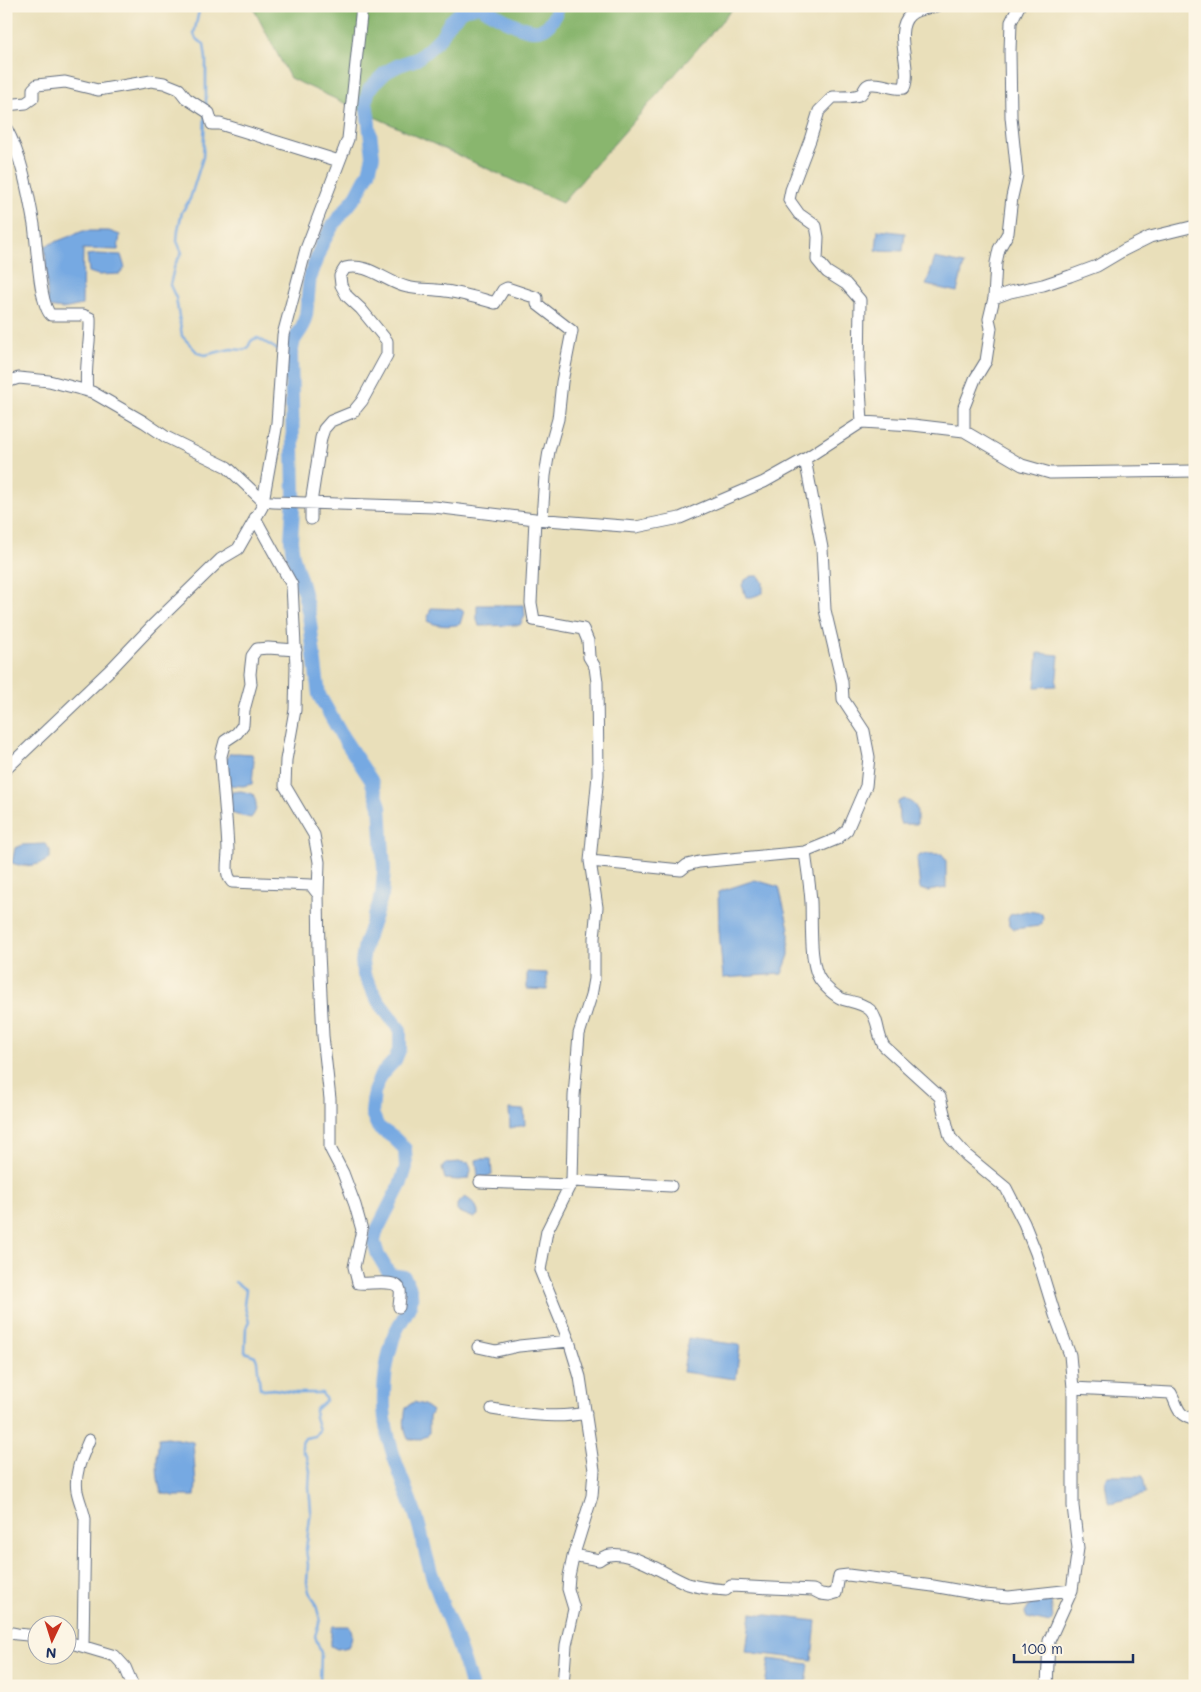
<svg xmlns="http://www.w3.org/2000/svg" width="1201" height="1692" font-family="Mali,sans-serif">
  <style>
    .forest { fill: #89b66e; stroke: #527266 }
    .water { fill: #76a9e2; stroke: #486ca0 }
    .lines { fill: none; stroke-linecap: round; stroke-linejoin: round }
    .stream { stroke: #76a9e2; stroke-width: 2.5 }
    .river { stroke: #76a9e2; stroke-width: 14 }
    .minor-casing { stroke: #636d7e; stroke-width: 13 }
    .minor { stroke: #fff; stroke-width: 11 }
  </style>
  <rect width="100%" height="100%" fill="#fcf5e5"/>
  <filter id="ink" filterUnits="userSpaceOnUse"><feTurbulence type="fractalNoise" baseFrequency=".02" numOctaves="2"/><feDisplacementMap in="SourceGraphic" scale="10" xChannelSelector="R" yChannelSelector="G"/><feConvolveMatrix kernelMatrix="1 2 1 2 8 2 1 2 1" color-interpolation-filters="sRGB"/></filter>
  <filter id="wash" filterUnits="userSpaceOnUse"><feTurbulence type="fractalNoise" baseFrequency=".0096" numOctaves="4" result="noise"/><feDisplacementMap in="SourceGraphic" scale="20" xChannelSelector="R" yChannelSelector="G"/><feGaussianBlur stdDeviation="1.12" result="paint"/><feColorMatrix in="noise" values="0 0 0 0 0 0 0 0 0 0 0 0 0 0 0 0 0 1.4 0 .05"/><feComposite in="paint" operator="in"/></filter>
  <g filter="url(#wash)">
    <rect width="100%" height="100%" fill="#e9dfba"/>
    <path class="forest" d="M252,6H735L562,203L290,78Z"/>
    <path class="water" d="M878,230L905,233L903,251L876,250Z
      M83,231H109L120,235L118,250L83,249L82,305L63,309L48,307L45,246Z
      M96,254L121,255L125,268L120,274L98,275L89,272L87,255Z
      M935,258L964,264L957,292L926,285Z
      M752,576H759L763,582V593L752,597H746L742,585L745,580Z
      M477,605H524L525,616L520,625L479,626L477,619Z
      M431,608L459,609L464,611L460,624C450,627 436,626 427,621Z
      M1038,653L1059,655L1056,686L1035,687Z
      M237,753L252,754L254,760L252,784L243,786L229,785L226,761L229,754Z
      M241,791L253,794C257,803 258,810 251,818L237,815L229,812L228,801L232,792Z
      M904,799C919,805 917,809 917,824H901L899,820L898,802Z
      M45,844L50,850V858C41,866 24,868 12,863L15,848L23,845Z
      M928,854H942L946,861V888L928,891L920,889L917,859L920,855Z
      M755,880L779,887L789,928V955L782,974L723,978L719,931L718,892Z
      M1026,911L1042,913C1043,918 1044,923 1039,926L1014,929L1010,925L1008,919L1010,915Z
      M527,972L547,973V990L527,989Z
      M509,1109L524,1110L525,1125L510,1128Z
      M480,1159H491L492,1175L488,1177L478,1176L476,1160Z
      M461,1162L469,1163L471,1170L469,1179L458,1180L445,1179L442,1168L446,1163Z
      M465,1197C473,1202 478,1205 478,1215L474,1218L457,1211V1204Z
      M688,1338L740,1345L736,1379L683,1372Z
      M414,1402L424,1405L432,1411L429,1417V1434L419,1440L408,1439C403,1428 404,1419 406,1407Z
      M167,1437L193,1442L196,1485L195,1496H174L161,1493C156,1475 156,1457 159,1438Z
      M1109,1476H1143L1146,1494L1110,1503L1108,1502L1105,1480L1106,1477Z
      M1048,1596L1051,1599L1053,1620L1050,1623L1027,1618L1025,1613L1033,1600Z
      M751,1613L816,1621L812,1660L746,1652Z
      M333,1626H349C354,1633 352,1639 348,1647L337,1649L331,1646V1630Z
      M769,1659L809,1664L806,1686H765Z"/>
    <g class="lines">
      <path class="stream" d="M200,6L194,34L196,39L204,44L206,59V106
        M205,116L203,157L190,199L182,212L178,230L177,241L182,253L175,264L170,285L176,298L182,336L198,353L205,355L231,349L243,350L248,348C250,342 251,339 258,338L278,350
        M235,1282L246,1290L244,1304L249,1322L246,1328L245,1352L255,1356L257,1361L260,1388L264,1390L274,1389L295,1393H322L326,1400L315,1410V1417L319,1430L315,1436L305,1438L302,1443V1450L307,1457L310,1471L309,1487L311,1510L306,1549L308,1565L307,1582L309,1592L315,1601L320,1620L315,1636L321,1653L320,1682L318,1686"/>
      <path class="river" d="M479,6C495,13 530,39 546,27C552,23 556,13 558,6
        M471,1686C462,1649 445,1614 433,1578C426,1559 423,1539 417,1519C404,1482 386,1447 384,1407C383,1385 387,1359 393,1339C400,1315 423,1304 404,1277L390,1275L378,1255L374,1242L376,1232L401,1183L406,1167L405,1149L394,1138L378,1127L372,1113L374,1092L381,1075L395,1060L400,1048V1030L378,1001L364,975L362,962L365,944L382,895L384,870L380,806L371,780L342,736L319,695L309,615L303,589L293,556L291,540L294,494L291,354L294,340L302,328L306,315L310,276L322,244L333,225L357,195L369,172L373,156L366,100L369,89L386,72L399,65L417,59L431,47L441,37L450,22L464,9L479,6"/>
    </g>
  </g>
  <g filter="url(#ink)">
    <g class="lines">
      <defs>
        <path id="minor" d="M6,105L26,103L33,98V89L37,85L65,82L98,90L151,81L164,83L179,89L186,98L209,113L212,124H220L339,161
          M6,128C22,157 28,192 34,225C37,243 39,305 51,315H83L90,318C91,342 84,367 87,391
          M994,298L996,263L999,249L1008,233L1012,197L1017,175L1011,117L1010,51L1011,22L1019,6
          M6,382L19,378L49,381L92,392L144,422L166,437L227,467L263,501L274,502L434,507L535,519L636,527L680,518L764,482L805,459L862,422L913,425L964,431L1022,465L1050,473L1195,471
          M862,422L859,371L860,300L846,284L827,272L817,260L818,237L816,226L799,214L789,200L791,190L810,140L819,111L833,97C841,97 854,98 861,94C865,90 865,84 872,84C883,83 893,90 904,88C913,68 892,31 910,15C916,9 929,8 936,6
          M964,431V407L975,379L986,361L991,328L989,319L994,298L1010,292L1043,285L1070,276L1097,266L1124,250L1150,237L1195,226
          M805,459L822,548L825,610L842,682L843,699L864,731L869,757L866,786L847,830L837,839L805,852C807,868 810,885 811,902C812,921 809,967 821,981C825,987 835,996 842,999C851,1002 863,1003 870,1010C879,1019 877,1035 884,1046L940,1097L950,1137L966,1155L1006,1188L1024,1223L1036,1253L1055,1315L1070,1355L1073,1388V1506L1078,1548L1072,1590L1049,1641L1047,1686
          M255,518L292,585L296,666L295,710L286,760L285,786L314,835L319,862L318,894L319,953L323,1036L330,1099V1148L343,1173L355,1205L362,1230L354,1267L358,1283C368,1285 397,1278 400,1290C401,1295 399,1302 399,1307
          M311,519V503L321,438L324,429L331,421L353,412L362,401L387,355V341L361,309L347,296L341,285L340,276L345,268C368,262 385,282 407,287C419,290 432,289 445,291C462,293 478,298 495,303L503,290L507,288L537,298V304L572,331L562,382L558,419L549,451L545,476L542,519
          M535,519L531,603L534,620L583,629L588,641L589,657L595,667L597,682L598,775L590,861
          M296,650L268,648L257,649L252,656L250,674L251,684L244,710L243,725L237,733L225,741L221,756C223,788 227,820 228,851C228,862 224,873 232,882L311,885L318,894
          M6,769L112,668L153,625L221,559L238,549L262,507L277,423L283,335L306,249L348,139L362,6
          M572,1181L671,1186
          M480,1182L571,1185
          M478,1347L496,1351L519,1346L569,1341
          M1073,1388L1171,1393C1179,1408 1176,1415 1195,1420
          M492,1409C523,1414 555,1419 586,1413
          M575,1551L578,1556L599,1560C620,1541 666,1576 688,1584C700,1588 713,1589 726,1590L731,1586L813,1590L821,1594L829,1595L836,1593L839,1576L848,1575L933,1586L984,1595L1009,1597L1072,1590
          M6,1632L17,1634L38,1636
          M68,1642L115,1656L125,1667L133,1686
          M83,1646L85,1519C83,1509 79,1501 77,1491C74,1473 82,1457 89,1440
          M563,1686L566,1645L574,1609L568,1589L569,1576L573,1557L592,1496L594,1470L580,1377L569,1341L540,1270L547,1231L572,1181L574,1096L579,1034L591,996L594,979V938L597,907L590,861L681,870L687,865L699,862L805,852"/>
      </defs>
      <use href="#minor" class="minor-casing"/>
      <use href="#minor" class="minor"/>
    </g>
  </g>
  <rect width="1201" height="1692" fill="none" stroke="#fcf5e5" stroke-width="25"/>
  <g transform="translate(52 1640) rotate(184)"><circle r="24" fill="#fcf5e5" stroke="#a2a6af"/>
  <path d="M0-4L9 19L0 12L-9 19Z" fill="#c8321e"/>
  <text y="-8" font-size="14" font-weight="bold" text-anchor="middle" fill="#1b2f5e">N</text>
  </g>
  <path d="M1014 1654v8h119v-8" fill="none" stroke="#1b2f5e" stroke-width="2.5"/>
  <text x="1021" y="1654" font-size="15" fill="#1b2f5e" stroke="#fcf5e5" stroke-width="4" paint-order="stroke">100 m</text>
</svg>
